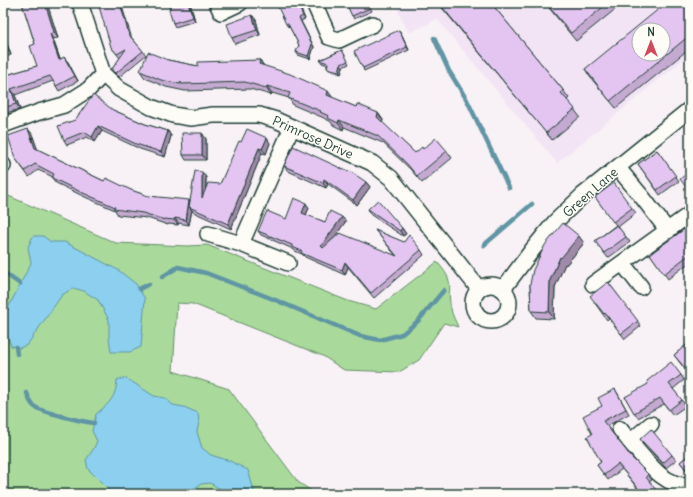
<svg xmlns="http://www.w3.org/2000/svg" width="693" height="497" font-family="Delius,sans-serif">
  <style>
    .built { fill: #f2e4f5; fill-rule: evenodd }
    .green { fill: #a9da9b; stroke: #648c68 }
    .water { fill: #8ccfee; stroke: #6095a4 }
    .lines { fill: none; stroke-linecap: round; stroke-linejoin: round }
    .stream { stroke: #6095a4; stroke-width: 4.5 }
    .minor-casing { stroke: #1f3d34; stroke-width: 18 }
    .minor { stroke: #fdfcf7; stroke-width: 15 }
    .wall { fill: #c4a9d0; stroke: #1f3d34 }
    .shaded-wall { fill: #a08aa9; stroke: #1f3d34 }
    .building { fill: #e4c5f2; stroke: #1f3d34; fill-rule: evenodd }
    .labels { text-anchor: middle; stroke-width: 3; stroke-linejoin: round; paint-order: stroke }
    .street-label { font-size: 13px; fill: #1f3d34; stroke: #fdfcf7 }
  </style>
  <rect width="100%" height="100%" fill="#f8f1f6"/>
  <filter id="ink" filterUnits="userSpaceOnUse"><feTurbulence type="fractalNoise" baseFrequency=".025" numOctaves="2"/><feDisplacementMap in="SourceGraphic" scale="8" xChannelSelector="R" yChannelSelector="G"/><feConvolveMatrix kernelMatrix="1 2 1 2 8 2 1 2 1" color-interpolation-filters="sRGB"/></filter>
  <g filter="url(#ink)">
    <path class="built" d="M394,3H690V54L557,163L437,19L409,33ZM639,30H663V54H639Z"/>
    <path class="green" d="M3,192L4,194L116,243L187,246L207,245L348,301L376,309L437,262C457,284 446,286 451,309C452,315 456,322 458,327L444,323L419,360L399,372L344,370L323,356L193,304L177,303L173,371L229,389L298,482L316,494H3Z"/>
    <path class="water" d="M33,236H43L51,242H65L118,270L136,284L145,299L141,347L130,352H111L109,337V320L98,300L84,291L73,288L62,295L27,345L19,348L11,346L6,332L5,314L31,263L28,247Z
      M126,378L154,396L165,398L173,405L184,407L198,413L199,422L197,432L202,448L211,455L230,461L248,470L255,494H223L222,490L210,483L201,484L195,488L194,494H109L108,489L88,469L86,460L94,448L97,441L92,431L96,414C110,403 116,397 117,380Z"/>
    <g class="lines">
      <path class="stream" d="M434,38L449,71L467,100L509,188
        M484,245L532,204
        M3,272L20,284
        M162,277L178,267L206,273L273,299L360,336L380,340L402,334L418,321L444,290
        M139,289L149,284
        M16,347L17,354
        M27,393C29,399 30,403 35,407C42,412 84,422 94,423"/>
      <defs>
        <path id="minor" d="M80,3L103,74L119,89L151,107L173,115L191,118L213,115H259L276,120L372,163L391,178L479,289
          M217,3L221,12L240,3
          M314,3L329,37L339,40L373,24
          M3,125L39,112L64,105L89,89L103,74
          M3,165V166
          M618,168L643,198L668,231
          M208,234L241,244L288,263
          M241,244L292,127
          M623,264L641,287
          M593,284L690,214
          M473 303a18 18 0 1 1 36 0a18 18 0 1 1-36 0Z
          M503,289L533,249L555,222L583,195L690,109
          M651,424L630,442C647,461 662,486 690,486
          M620,429L630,442"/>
      </defs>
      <use href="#minor" class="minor-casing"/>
      <use href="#minor" class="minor"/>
    </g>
    <path class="wall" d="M22,3H47L58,38L53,39L60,59L68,62L78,81L59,91L53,81L15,95L20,109L3,114V76L37,66L35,44Z
      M168,3H190L195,21L175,27L173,23L170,9Z
      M298,3L305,19L301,21L314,47L310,59L298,55L296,52L299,45L289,26L288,27L286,24Z
      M346,3H368L372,11L354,19Z
      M438,3H491L563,90L569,98L567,100L580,117L552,140Z
      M545,3H623L576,41Z
      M690,3V48L616,108L590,77L585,69Z
      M252,15L256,20L260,35L235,44L232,38Z
      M3,33L11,55L3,58Z
      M401,33L409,50L364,71L363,68Z
      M132,38L146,55L119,77L115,73L112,69L120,58L111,47Z
      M342,50L349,64L343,67L341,74L329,70L327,68L328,65L322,63L320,60Z
      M168,60L198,66L260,60L264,66L333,98L356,107L378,113L383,120L382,123L415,153L423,149L447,151L452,158L422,183L412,171L383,143L344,127L343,130L333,125L330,121L325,119L324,118L293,105L289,98L272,93L271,95L250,89L186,91H185L166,87L145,78L140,71Z
      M113,110L145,124L168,131L171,136L165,157L140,149L102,131L95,142L87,137L67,145L64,140Z
      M28,129L32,134L37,149L104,181L148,196L190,202L206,177V189L220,184L241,142L270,143L266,154L262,153L231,229L193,212L192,210L189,225L178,223V225L168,224V225L147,218L118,215L115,210L85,197L56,183L52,178L53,177L38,170L29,177L15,158Z
      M202,133L206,139V160H186L183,155Z
      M657,150L679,181L660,195L638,164Z
      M284,166L366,182L370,187L357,205L328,184L326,188L288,171Z
      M595,197L632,208L636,213L618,227L630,242L608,258L595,241L616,225Z
      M309,208L306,215L325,222L346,221L333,239L396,256L375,230L421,250L424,255L374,298L348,267L345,275L305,257L302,254L295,251L293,249L261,235L258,231L286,219Z
      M368,209L402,228L406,234L403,236L371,215Z
      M690,225V262L668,279L650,254Z
      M584,243L566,265L565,264L555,287L554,319L536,318L531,311L530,284Z
      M608,282L641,326L625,339L609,318L607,320L594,302Z
      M690,342V370L687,372L674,355Z
      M681,375L684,380L673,389L686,406L673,415L664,404L638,418L625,397Z
      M615,389L618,394L629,414L607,426L632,458L648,474L652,480L638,489L622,469L608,480L597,465L601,462L592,434L602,406Z
      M640,439L672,455L676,460L666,468L643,443Z
      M690,454V475L680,462Z"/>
    <path class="shaded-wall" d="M45,3H47L58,38L54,32Z
      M120,3H121L132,39L129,35Z
      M188,3H190L195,21L193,17Z
      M297,3H298L305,19L303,16Z
      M252,15L256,20L260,35L257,30Z
      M299,18L314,47L310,59L308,56Z
      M399,30L401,33L409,50L407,47Z
      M3,33L11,55L8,50L3,38Z
      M50,34L53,39L62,65L59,60Z
      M64,57L68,62L78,81L75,76Z
      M260,60L265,68L259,64Z
      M341,64L343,67L341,74L339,71Z
      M267,86L272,93L271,95L266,88Z
      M11,89L15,95L20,109L16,104Z
      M328,91L333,98L327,95Z
      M378,113L383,120L382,124L377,117Z
      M339,120L344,127L343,130L338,123Z
      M98,126L102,131L95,142L92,137Z
      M28,129L32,134L39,153L35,148Z
      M168,131L171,136L165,157L161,152Z
      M202,133L206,139V160L202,155Z
      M267,138L270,143L266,154L262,149Z
      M259,148L262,153L231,229L228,224Z
      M202,172L206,177L205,203L202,198Z
      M324,179L328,184L326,188L323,183Z
      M366,182L370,187L357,205L353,200Z
      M189,200L192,206L189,207L192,210L189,225L186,220Z
      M306,203L309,208L305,217L302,213Z
      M342,217L346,221L325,251L321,246Z
      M175,218L178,223V225L174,220Z
      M402,228L406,234L403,236L400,231Z
      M579,236L584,243L566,265L565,264L555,287L554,319L549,312L550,280L560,257Z
      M345,262L348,267L345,275L342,270Z"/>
    <path class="building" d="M22,3H45L54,32L50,34L59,60L64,57L75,76L56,86L50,76L11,89L16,104L3,108V76L37,66L30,46L35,44Z
      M98,3H120L129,35L143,51L116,73L112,69L126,49L117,54L111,47Z
      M168,3H188L193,17L173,23L169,10L170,9Z
      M281,3H297L303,16L299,18L312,44L308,56L296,52L299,45L288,24H286L277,5Z
      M346,3H368L370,8L352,16Z
      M439,3H491L563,90L561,93L575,109L546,133Z
      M546,3H608L571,33Z
      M666,3H690V35L610,101L585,69ZM639,30H663V54H639Z
      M252,15L257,30L232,38L227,24Z
      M399,30L407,47L363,68L354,51Z
      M3,38L8,50L3,51Z
      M342,50L348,61L341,64L339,71L327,68L328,63L320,60Z
      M148,52L168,60L198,66V62L260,60L259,64L290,74L328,91L327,95L356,107L357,104L378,113L377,117L415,153L422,147L423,149L436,138L447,151L417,176L407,164L378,136L339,120L338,123L328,118L329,116L320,112L321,111L288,98L290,93L267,86L266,88L245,82L181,84V82L180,84L161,80L140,71Z
      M93,95L113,110L145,124L168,131L161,152L136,144L98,126L92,137L84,132L64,140L58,126L75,120Z
      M28,129L35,148L104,181L106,178L131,190L148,196L189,200L186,220L175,218L174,220L165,219V220L143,213L114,209L115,207L81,192L52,178L54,174L35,164L25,171L15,158L8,136Z
      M247,129L267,138L262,149L259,148L228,224L189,207L195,171L202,172V198L208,183L220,184L239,141L241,142Z
      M182,133H202V155H183Z
      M293,146L349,172L350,171L366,182L353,200L324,179L323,183L284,166Z
      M657,150L676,176L657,190L638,164Z
      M690,171V190L689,191L680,179Z
      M614,183L632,208L613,222L595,197Z
      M294,198L306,203L302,213L325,222L330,211L342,217L321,246L323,248L340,233L397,256L375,230L404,242L409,235L421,250L371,293L345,262L342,270L301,253L302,251L292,247V245L258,231L267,211L286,219Z
      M378,200L402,228L400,231L368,209Z
      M563,223L579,236L561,258L560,257L550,280L549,312L531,311L530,284L533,270L545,245Z
      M617,225L626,237L604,253L595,241Z
      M690,225V254L664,274L650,254Z
      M608,282L638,321L621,334L605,313L604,314L590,296Z
      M690,342V362L684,367L674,355Z
      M671,362L681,375L669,384L682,400L669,410L660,398L634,413L625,397L648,384L647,381Z
      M615,389L626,409L603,421L632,458L648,474L646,477L659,494H631L638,488L618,464L604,475L597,465L601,462L587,437L592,434L583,416L602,406L598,398Z
      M651,429L672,455L663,463L640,439Z
      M690,454V471L689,473L680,462Z"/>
  </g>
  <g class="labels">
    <g class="street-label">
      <text transform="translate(313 137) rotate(24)" y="5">Primrose Drive</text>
      <text transform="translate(590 192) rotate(-41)" y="5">Green Lane</text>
    </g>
  </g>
  <rect width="693" height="497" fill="none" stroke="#fdfcf7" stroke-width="16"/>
  <rect x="8" y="8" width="677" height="481" fill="none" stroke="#1f3d34" stroke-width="1.5" filter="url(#ink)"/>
  <g transform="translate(651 42)"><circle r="19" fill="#fdfcf7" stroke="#a4b0a9"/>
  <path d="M0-3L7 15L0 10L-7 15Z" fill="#d1495b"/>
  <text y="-6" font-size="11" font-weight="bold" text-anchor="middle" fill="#1f3d34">N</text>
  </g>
</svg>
